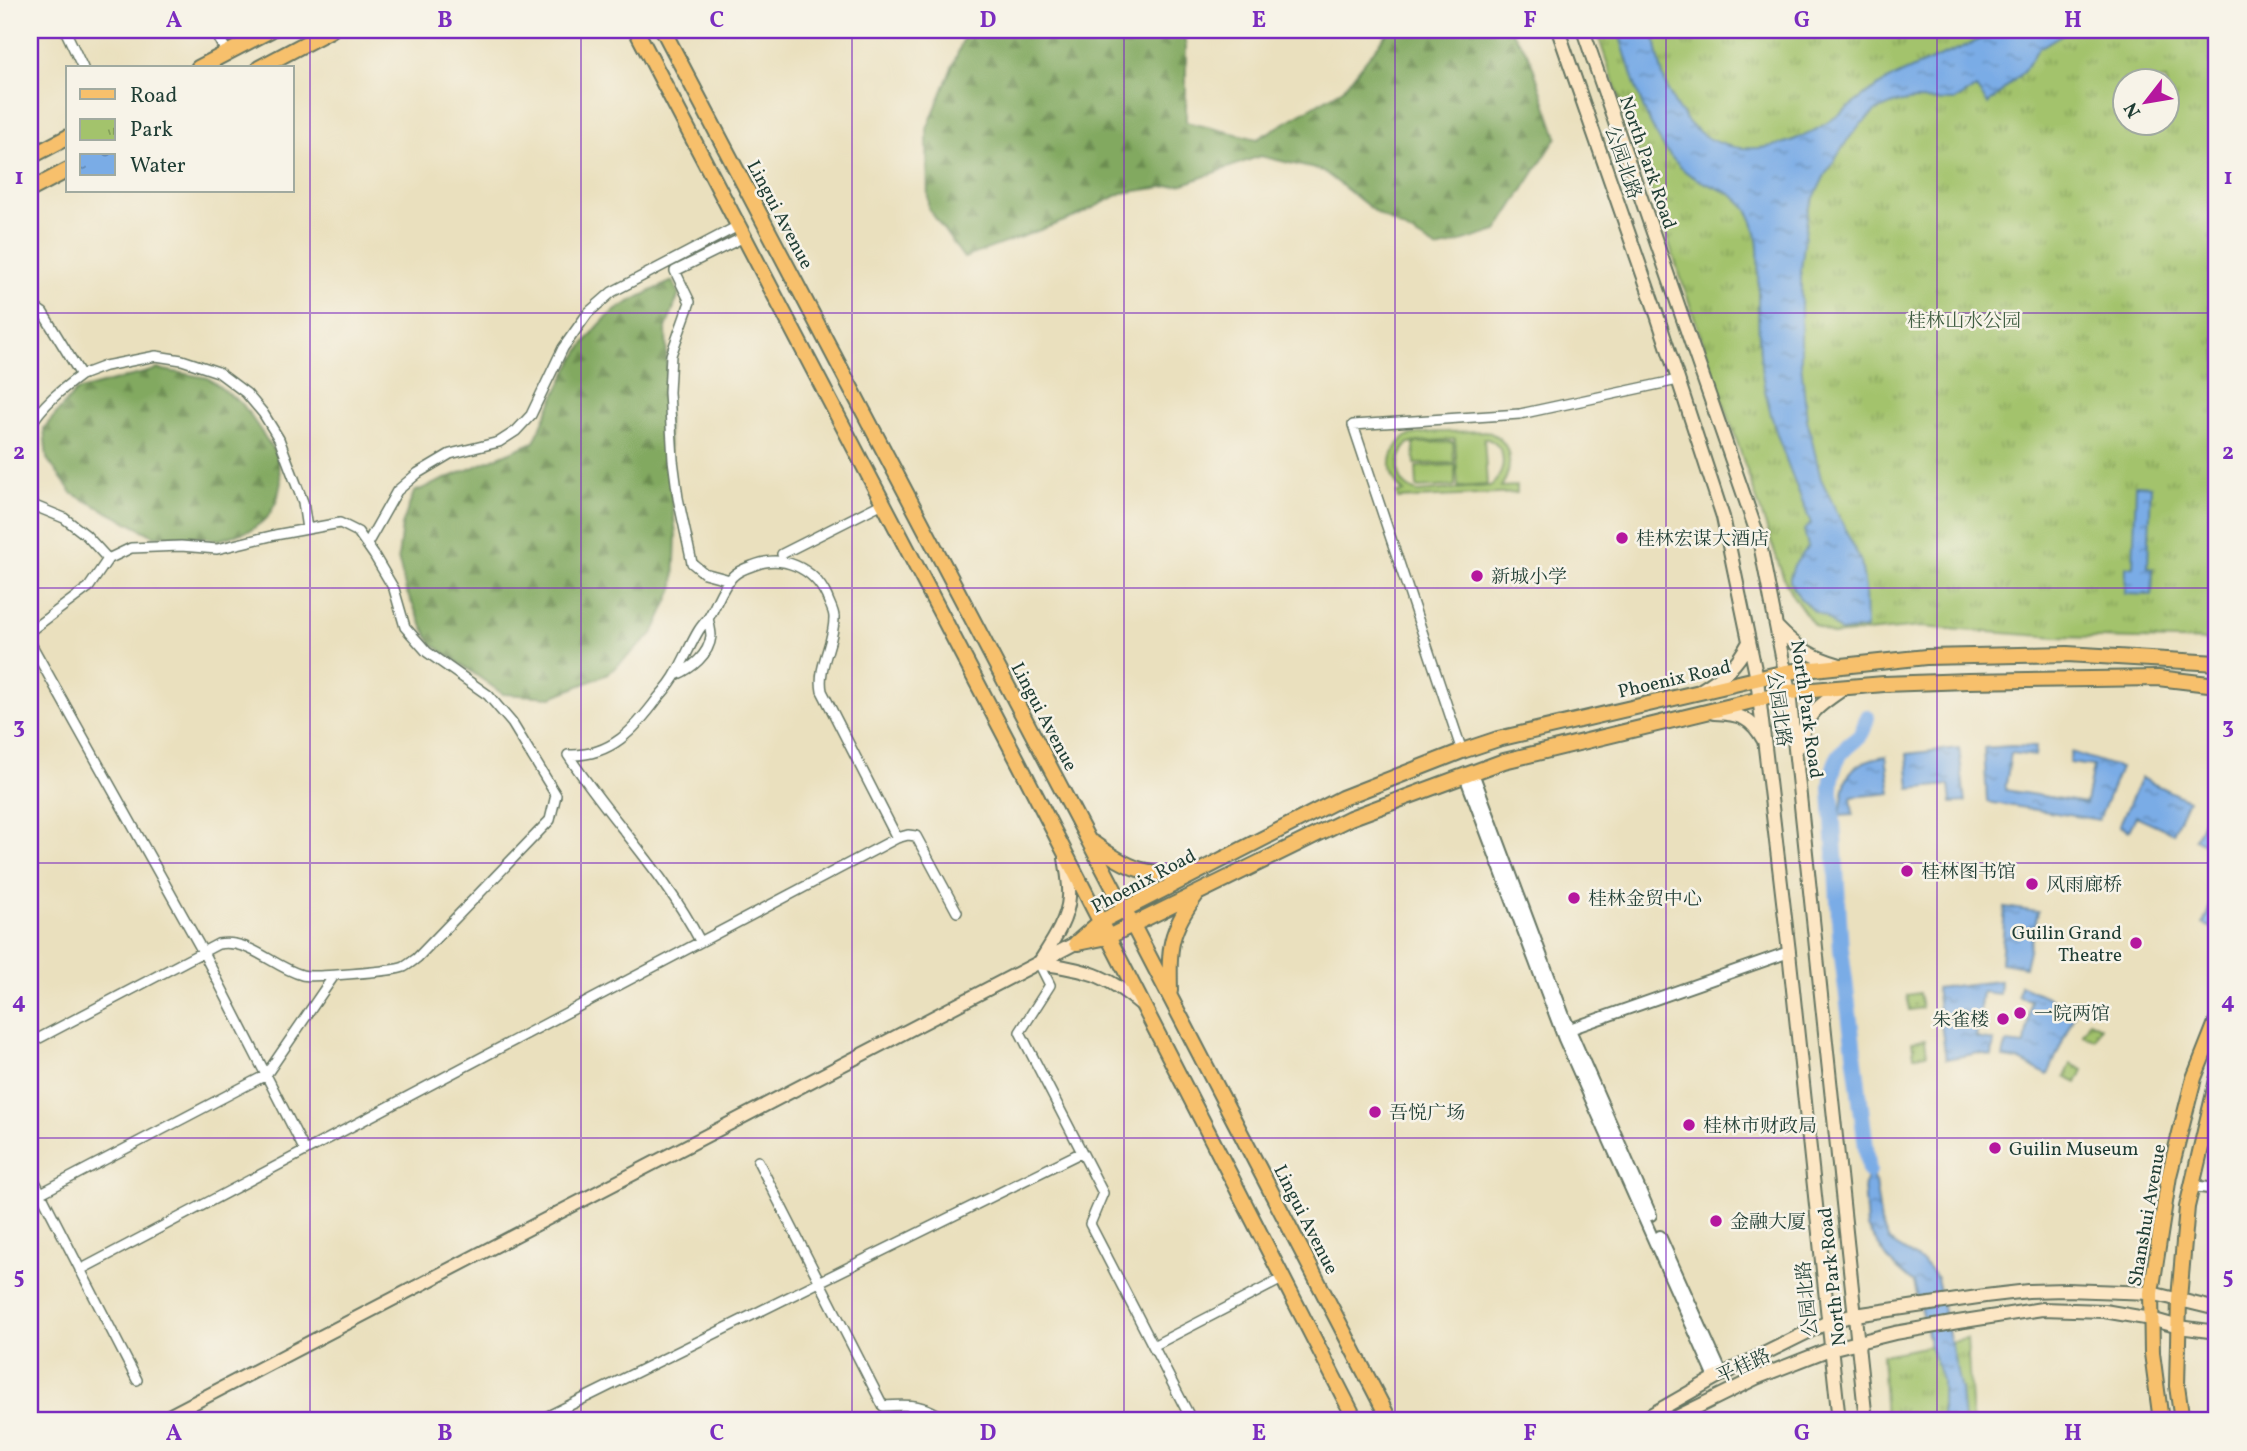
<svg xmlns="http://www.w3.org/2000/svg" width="2247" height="1451" font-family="Vollkorn,'Noto Serif SC',serif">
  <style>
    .grass { fill: url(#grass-dots); stroke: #618050; stroke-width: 2 }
    .forest { fill: url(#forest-firs); stroke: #50734a; stroke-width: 2 }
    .park { fill: url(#park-tufts); stroke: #618050; stroke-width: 2; fill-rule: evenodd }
    .pitch { fill: #a3c36c; stroke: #618050; stroke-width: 2; fill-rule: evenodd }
    .water { fill: url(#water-ripples); stroke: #4c748d; stroke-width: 2 }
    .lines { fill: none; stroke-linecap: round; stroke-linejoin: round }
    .river { stroke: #7aace6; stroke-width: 16 }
    .minor-casing { stroke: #667664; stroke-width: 12 }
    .tertiary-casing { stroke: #667664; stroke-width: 14 }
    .secondary-casing { stroke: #667664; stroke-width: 16 }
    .primary-casing { stroke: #667664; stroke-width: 18 }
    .trunk-casing { stroke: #667664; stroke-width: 18 }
    .minor { stroke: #fff; stroke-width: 9 }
    .tertiary { stroke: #fff; stroke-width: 10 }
    .secondary { stroke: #fce6c4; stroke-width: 12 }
    .primary { stroke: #f7c06c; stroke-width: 14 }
    .trunk { stroke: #f7c06c; stroke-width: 14 }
    .grid { fill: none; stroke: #7b2cbf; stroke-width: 2; stroke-opacity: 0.55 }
    .poi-dot { fill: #b5179e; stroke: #f7f3e8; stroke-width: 2.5 }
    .labels { text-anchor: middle; stroke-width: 5; stroke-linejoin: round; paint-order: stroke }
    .street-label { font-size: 19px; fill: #1f3d34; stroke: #f7f3e8 }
    .park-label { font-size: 19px; fill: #405e42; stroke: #f7f3e8 }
    .poi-label { font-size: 19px; fill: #1f3d34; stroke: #f7f3e8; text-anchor: start }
    .neatline { fill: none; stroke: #7b2cbf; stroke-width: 2.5 }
    .grid-label { font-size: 23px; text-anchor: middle; font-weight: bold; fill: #7b2cbf }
  </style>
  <defs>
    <pattern id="grass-dots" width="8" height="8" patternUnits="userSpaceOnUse" patternTransform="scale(1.75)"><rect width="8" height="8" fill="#a3c36c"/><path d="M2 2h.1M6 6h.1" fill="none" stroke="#84a05a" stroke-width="1.8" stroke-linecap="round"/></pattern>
    <pattern id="forest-firs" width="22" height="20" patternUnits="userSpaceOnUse" patternTransform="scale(1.75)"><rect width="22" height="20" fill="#82a960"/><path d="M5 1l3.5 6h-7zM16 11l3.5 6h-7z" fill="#6a8b50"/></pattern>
    <pattern id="park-tufts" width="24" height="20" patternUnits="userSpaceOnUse" patternTransform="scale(1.75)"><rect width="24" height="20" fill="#a3c36c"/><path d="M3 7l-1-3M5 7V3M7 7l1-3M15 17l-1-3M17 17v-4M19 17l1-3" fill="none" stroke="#84a05a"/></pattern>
    <pattern id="water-ripples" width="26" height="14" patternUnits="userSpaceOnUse" patternTransform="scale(1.75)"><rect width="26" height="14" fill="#7aace6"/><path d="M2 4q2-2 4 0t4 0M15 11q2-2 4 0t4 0" fill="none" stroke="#638dbb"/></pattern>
  </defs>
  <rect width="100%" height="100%" fill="#f7f3e8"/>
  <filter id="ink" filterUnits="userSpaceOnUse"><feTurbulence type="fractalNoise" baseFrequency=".0143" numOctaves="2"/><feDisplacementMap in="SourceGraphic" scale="14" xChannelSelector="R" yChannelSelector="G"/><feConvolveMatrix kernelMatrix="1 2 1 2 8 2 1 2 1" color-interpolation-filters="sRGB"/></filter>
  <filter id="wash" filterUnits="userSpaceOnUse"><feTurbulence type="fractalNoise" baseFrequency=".00686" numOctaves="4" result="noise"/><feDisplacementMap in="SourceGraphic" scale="28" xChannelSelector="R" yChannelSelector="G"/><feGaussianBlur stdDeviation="1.57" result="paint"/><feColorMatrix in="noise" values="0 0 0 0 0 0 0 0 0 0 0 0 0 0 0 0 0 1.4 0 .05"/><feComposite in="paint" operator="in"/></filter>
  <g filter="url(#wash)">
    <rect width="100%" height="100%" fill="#eae0be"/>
    <path class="grass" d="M1919,993L1922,1008L1909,1010L1907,995Z
      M2089,1021L2101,1027L2095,1040L2083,1034Z
      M1925,1040L1927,1054L1914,1056L1912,1042Z
      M2071,1064L2083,1070L2077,1083L2065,1077Z"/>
    <path class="forest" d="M967,30H1182L1186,45V122L1257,139L1343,89L1390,30H1510L1529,55L1557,137L1497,231L1438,249L1377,213L1323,171L1260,156L1184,184L1122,193L1075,217L964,258L928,208L927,129Z
      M673,281L679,294L666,328L669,472L676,535L674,587L653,634L608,674L552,697L503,694L431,643L406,591L398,558L402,525L414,492L534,442C554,398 572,351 607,317C622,304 655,289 673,281Z
      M158,369L208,378L243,405L277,455L281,482L277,501L267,518L251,530L219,540L191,536H154L135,526L73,494L47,459L44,428L76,391Z"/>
    <path class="park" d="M1596,30H2217V641L2057,637L1921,627L1833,635L1814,625L1792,595L1784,579ZM2124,80H2166V122H2124Z
      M1967,1339L1972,1421H1886L1882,1355Z"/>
    <path class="pitch" d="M1485,431C1512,439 1515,466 1501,487L1517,486V493L1398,499L1397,493L1404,492C1396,485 1390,475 1391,463C1391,453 1399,441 1408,436C1422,430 1468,432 1485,431ZM1484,438C1508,444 1508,473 1490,486L1418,492C1394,485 1394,459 1409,443L1455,439L1458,487L1487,485Z
      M1453,442L1454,463L1415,464L1414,443Z
      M1455,465V486L1417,488L1416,467Z"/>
    <path class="water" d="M1618,30H1654C1657,52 1661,77 1671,97C1702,158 1762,159 1817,129C1844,114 1868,89 1896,76C1925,62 1955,51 1984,38L1997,30H2069L2038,49L2024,71L1988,104L1976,88L1954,101L1914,100L1896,103L1876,111L1859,126L1847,141L1825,175L1808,210L1801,270V363L1807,419L1821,479L1861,562L1865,589L1866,629L1840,632L1826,617L1814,611L1800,598L1790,582V577L1794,565L1808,547L1804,530L1811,524C1793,475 1769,425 1762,373C1758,345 1758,316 1758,288C1758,264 1761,237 1750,215C1735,186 1708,190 1686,172C1647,140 1632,75 1618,30Z
      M2136,485L2151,486L2148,567L2153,568L2152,595L2125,594L2126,567L2133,566Z
      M2011,746L2036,747L2035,756L2011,753L2005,790L2086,803L2093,766L2069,763L2071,752L2120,768L2099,820L1987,802L1984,748Z
      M1959,748L1965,802L1951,803L1949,785L1910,789L1907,754Z
      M1886,756L1891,793L1851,797L1853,815L1840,816C1845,779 1844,762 1886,756Z
      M2141,778L2188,800L2173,833L2136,816L2129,831L2119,826Z
      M2210,806L2217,810V850L2195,839Z
      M2217,890V922L2214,929L2203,924Z
      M2005,907L2038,912L2025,967L2001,963Z
      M2000,981L1999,994L1982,992L1976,1038L1994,1041L1992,1056L1979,1053L1946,1059L1936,988Z
      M2020,985L2076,1010L2048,1075L2018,1060L2003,1058L2006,1043L2025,1045L2031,1000L2018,997Z
      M1869,1171L1875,1182L1881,1223L1889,1241L1923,1262L1937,1278L1961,1391L1964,1421H1942V1380L1930,1346L1914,1283L1890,1262L1867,1228L1864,1185Z"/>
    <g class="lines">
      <path class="river" d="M1867,717C1860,745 1856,735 1842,752C1833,763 1832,776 1831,790L1841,949L1869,1171"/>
    </g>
  </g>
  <g filter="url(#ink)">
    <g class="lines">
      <defs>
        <path id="minor" d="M65,30L83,68
          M30,304L43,313L81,375C62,389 42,405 30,426
          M81,375L105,366L156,356L182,360L218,372L246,393L263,413L279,439L303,502L307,529
          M30,504L64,518L86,535L108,559
          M367,544L397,491L418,473L450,454L499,442L516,431L531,415L563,348L588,313L612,292L738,226
          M782,554L883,503
          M730,580L704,573L692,563L678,498L673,460L669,392L671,355L690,302L675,271L744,237
          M30,631L89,587L108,559L131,548L181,546L217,549L275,535L340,523L358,532L374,555L394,589L405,627L427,652L488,695L512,723L556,795L550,820L417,958C413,961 408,965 404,967C395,971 311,978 302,975C273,967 249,938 218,944L30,1043
          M30,642L203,952L305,1151
          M676,675C692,668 709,655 711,636C711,631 709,623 708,618
          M1462,751L1353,425L1520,414L1678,380
          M568,755C611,757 635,729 658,698C665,690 672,682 677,672C685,658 691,643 699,630C702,625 706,621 709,617C717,604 722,586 733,576C738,571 746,568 752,566C782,553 814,568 827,597C829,603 834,611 834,617C835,642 817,666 822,691L897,838
          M568,755C609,818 665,873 700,941
          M1039,963L1050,985L1020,1032L1103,1193L1090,1224L1192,1421
          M758,1161L883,1406C912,1404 924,1404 948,1421
          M30,1172L137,1380
          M41,1193L266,1075L333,977
          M80,1270L897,838L908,835L916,836L957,912
          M30,1303V1313
          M1153,1346L1282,1279
          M538,1421L1082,1152"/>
        <path id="tertiary" d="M215,30L227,53
          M1473,773L1564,1016L1651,1215
          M1465,776L1564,1039L1715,1378
          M1564,1031L1789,952
          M2192,1186L2217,1189
          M1660,1236L1722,1374"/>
        <path id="secondary" d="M1558,30L1657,315L1723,517L1757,679L1789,952L1839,1421
          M1583,30L1759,539L1789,692L1866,1421
          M1777,627C1797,648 1812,657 1840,665
          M1701,690C1726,674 1735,668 1749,642
          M1714,713C1740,714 1751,717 1764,741
          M1800,746C1804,713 1820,705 1846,687
          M1065,858C1067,871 1070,884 1069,897C1068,920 1051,944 1039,963C1087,970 1104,973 1142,1005
          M159,1421L1076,943
          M1640,1421L1715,1378L1828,1322L1855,1315L1985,1296L2028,1291L2066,1290L2151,1293L2217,1309
          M1669,1421L1756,1378L1830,1349L1895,1333L1958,1322L2042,1309L2104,1311L2151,1319L2179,1327L2217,1332"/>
        <path id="primary" d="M636,30L1018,761L1356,1421
          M663,30L1125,910L1390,1421
          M1093,843C1131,871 1144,874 1191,875
          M1076,943L1100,922L1342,798L1462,751L1498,739L1786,672L1926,657L2067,654L2217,663
          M1078,943L1108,937L1350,818L1504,761L1789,692L1884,684L1968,681L2158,678L2217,685
          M1170,991C1169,947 1169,932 1196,895
          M2161,1421L2152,1353L2151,1293L2169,1176L2194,1078L2217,1020
          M2182,1421L2177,1386L2179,1299L2187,1207L2217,1080"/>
        <path id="trunk" d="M198,68L271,30
          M259,68L331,30
          M30,157L68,137
          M30,190L68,170"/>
      </defs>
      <use href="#minor" class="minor-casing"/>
      <use href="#tertiary" class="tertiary-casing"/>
      <use href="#secondary" class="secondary-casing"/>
      <use href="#primary" class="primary-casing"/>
      <use href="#trunk" class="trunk-casing"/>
      <use href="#minor" class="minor"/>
      <use href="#tertiary" class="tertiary"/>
      <use href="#secondary" class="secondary"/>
      <use href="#primary" class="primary"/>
      <use href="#trunk" class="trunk"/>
    </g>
  </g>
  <path class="grid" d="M310,30V1421M581,30V1421M852,30V1421M1124,30V1421M1395,30V1421M1666,30V1421M1937,30V1421M30,313H2217M30,588H2217M30,863H2217M30,1138H2217"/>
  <g class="poi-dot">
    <circle cx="1622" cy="538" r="7"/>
    <circle cx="1477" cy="576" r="7"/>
    <circle cx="1907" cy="871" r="7"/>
    <circle cx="2032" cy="884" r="7"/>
    <circle cx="1574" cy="898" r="7"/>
    <circle cx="2136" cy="943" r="7"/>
    <circle cx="2020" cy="1013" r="7"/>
    <circle cx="2003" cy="1019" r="7"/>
    <circle cx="1375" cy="1112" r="7"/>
    <circle cx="1689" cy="1125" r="7"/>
    <circle cx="1995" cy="1148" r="7"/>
    <circle cx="1716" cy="1221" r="7"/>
  </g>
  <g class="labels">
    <g class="street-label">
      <text transform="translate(1624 162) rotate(71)" y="7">公园北路</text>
      <text transform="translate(1649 162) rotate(71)" y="7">North Park Road</text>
      <text transform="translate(781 214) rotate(62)" y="7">Lingui Avenue</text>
      <text transform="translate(1674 678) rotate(-13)" y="7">Phoenix Road</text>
      <text transform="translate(1780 709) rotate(82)" y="7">公园北路</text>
      <text transform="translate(1808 709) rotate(82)" y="7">North Park Road</text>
      <text transform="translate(1045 716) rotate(62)" y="7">Lingui Avenue</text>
      <text transform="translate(1143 880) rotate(-28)" y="7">Phoenix Road</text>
      <text transform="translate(2146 1215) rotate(-80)" y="7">Shanshui Avenue</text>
      <text transform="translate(1307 1219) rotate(63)" y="7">Lingui Avenue</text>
      <text transform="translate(1831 1277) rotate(-96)" y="7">North Park Road</text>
      <text transform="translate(1806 1299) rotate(-96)" y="7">公园北路</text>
      <text transform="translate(1743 1365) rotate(-24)" y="7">平桂路</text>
    </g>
    <g class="park-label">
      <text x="1964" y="327">桂林山水公园</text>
    </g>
    <g class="poi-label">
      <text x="1636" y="545">桂林宏谋大酒店</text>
      <text x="1491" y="583">新城小学</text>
      <text x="1921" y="878">桂林图书馆</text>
      <text x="2046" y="891">风雨廊桥</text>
      <text x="1588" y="905">桂林金贸中心</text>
      <text x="2122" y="939" text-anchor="end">Guilin Grand<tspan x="2122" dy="22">Theatre</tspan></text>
      <text x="2034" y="1020">一院两馆</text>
      <text x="1989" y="1026" text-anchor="end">朱雀楼</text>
      <text x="1389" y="1119">吾悦广场</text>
      <text x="1703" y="1132">桂林市财政局</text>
      <text x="2009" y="1155">Guilin Museum</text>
      <text x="1730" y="1228">金融大厦</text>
    </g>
  </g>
  <rect width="2247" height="1451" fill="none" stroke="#f7f3e8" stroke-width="77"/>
  <rect x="66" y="66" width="228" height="126" fill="#f7f3e8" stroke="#a1aaa0" stroke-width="2"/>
  <rect x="80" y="89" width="35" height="10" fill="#f7c06c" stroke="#a1aaa0" stroke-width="2"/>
  <text x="130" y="102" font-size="21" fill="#1f3d34">Road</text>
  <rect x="80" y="119" width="35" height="21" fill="url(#park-tufts)" stroke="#a1aaa0" stroke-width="2"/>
  <text x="130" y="136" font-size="21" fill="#1f3d34">Park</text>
  <rect x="80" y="154" width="35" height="21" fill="url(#water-ripples)" stroke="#a1aaa0" stroke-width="2"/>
  <text x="130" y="172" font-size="21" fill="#1f3d34">Water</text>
  <g transform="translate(2146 102) rotate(239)"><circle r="33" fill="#f7f3e8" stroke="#a1aaa0" stroke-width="2"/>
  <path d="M0-5L12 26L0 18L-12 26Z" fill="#b5179e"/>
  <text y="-10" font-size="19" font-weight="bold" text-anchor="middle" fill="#1f3d34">N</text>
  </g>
  <rect x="38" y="38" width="2170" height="1374" class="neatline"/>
  <g class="grid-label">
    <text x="174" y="27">A</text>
    <text x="445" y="27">B</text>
    <text x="717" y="27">C</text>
    <text x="988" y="27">D</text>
    <text x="1259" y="27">E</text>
    <text x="1530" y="27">F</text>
    <text x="1802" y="27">G</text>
    <text x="2073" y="27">H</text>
    <text x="19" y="184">1</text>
    <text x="2228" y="184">1</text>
    <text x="19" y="459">2</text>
    <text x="2228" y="459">2</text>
    <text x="19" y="733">3</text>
    <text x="2228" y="733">3</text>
    <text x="19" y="1008">4</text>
    <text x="2228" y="1008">4</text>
    <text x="19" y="1283">5</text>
    <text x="2228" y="1283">5</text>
    <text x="174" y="1440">A</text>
    <text x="445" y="1440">B</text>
    <text x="717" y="1440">C</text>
    <text x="988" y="1440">D</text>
    <text x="1259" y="1440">E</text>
    <text x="1530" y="1440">F</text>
    <text x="1802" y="1440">G</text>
    <text x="2073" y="1440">H</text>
  </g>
</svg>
